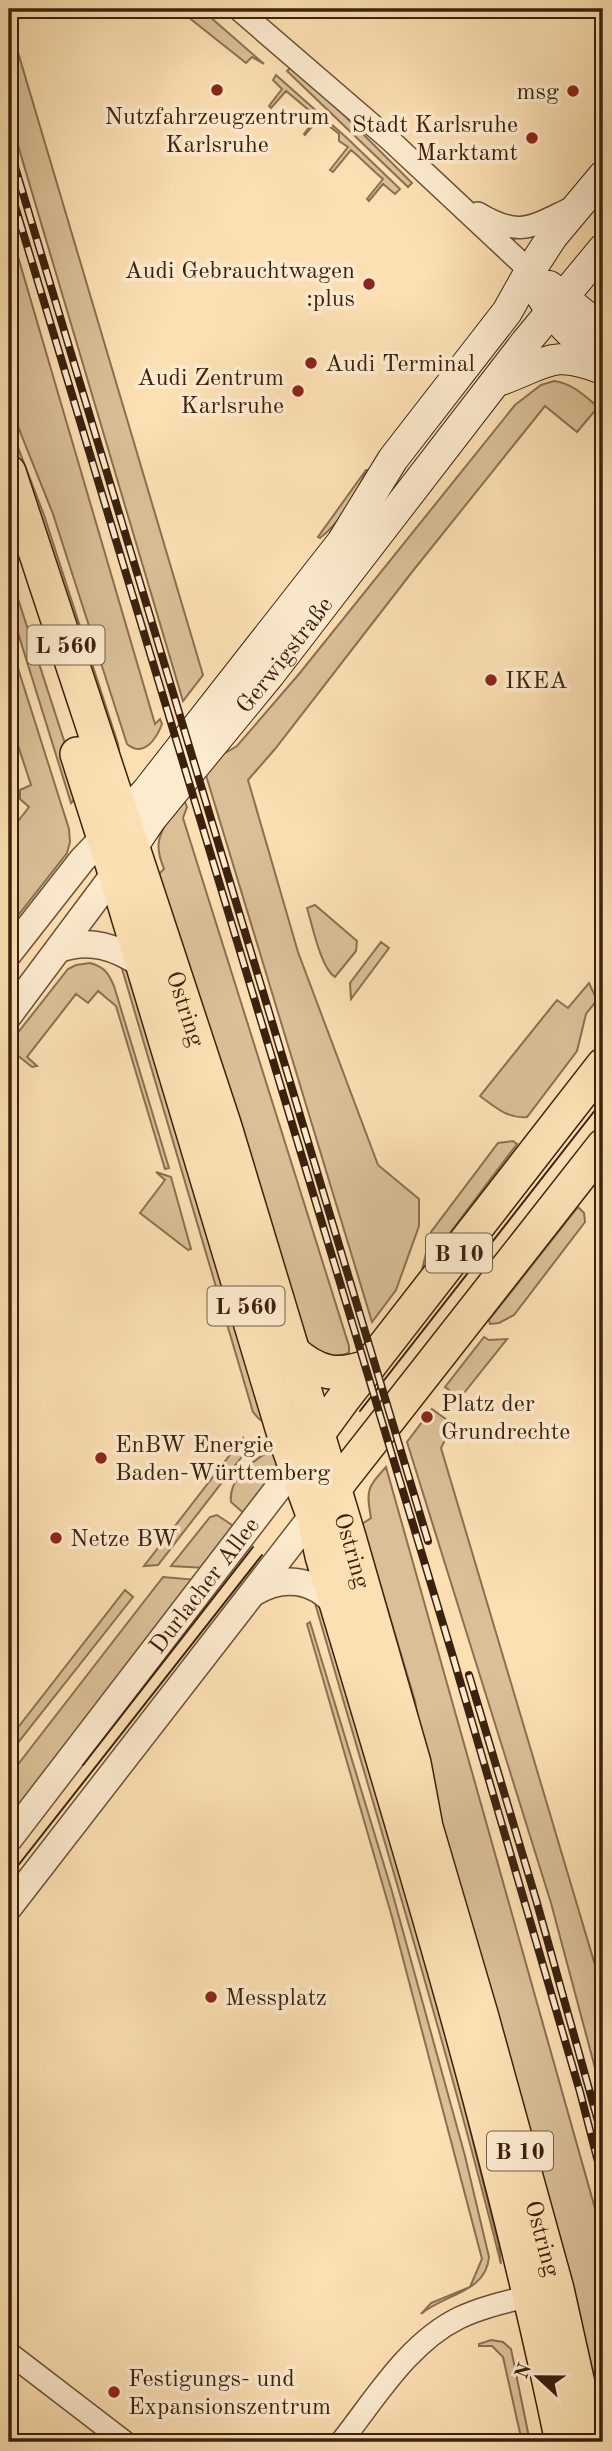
<svg xmlns="http://www.w3.org/2000/svg" width="612" height="2451" font-family="'Old Standard TT',serif">
  <style>
    .green { fill: #dbc097; stroke: #8b7052; stroke-width: 2 }
    .lines { fill: none; stroke-linecap: round; stroke-linejoin: round }
    .minor-casing { stroke: #6b5137; stroke-width: 24 }
    .tertiary-casing { stroke: #6b5137; stroke-width: 29 }
    .secondary-casing { stroke: #3b210e; stroke-width: 32 }
    .primary-casing { stroke: #3b210e; stroke-width: 36 }
    .minor { stroke: #fdebce; stroke-width: 21 }
    .tertiary { stroke: #fdebce; stroke-width: 26 }
    .secondary { stroke: #fdebce; stroke-width: 30 }
    .primary { stroke: #fce0b3; stroke-width: 33 }
    .tram { stroke: #3b210e; stroke-width: 2 }
    .rail-casing { stroke: #3b210e; stroke-width: 8 }
    .rail { stroke: #fdebce; stroke-width: 5; stroke-dasharray: 16; stroke-linecap: butt }
    .poi-dot { fill: #8f2418; stroke: #fdebce; stroke-width: 2.5 }
    .labels { text-anchor: middle; stroke-width: 7; stroke-linejoin: round; paint-order: stroke }
    .shield { fill: #fdebce; stroke: #755e48; stroke-width: 2 }
    .shield-label { font-size: 23px; font-weight: bold; fill: #3b210e }
    .poi-label { font-size: 24px; fill: #3b210e; stroke: #fdebce; text-anchor: start }
    .street-label { font-size: 24px; fill: #3b210e; stroke: #fdebce }
  </style>
  <rect width="100%" height="100%" fill="#fce0b3"/>
  <filter id="stains"><feTurbulence type="fractalNoise" baseFrequency=".00286" numOctaves="4"/><feColorMatrix values="0 0 0 0 .2 0 0 0 0 .09 0 0 0 0 .02 0 0 0 .5 -.17"/></filter>
  <radialGradient id="worn" r=".72"><stop offset=".6" stop-color="#630" stop-opacity="0"/><stop offset="1" stop-color="#630" stop-opacity=".3"/></radialGradient>
  <path class="green" d="M178,9H201L264,64L252,57L246,63Z
    M9,22L203,675L183,701L9,115Z
    M291,67L346,117L412,183L408,187L287,71Z
    M276,75L348,139L400,189L395,194L383,184L369,201L367,199L383,179C372,170 363,160 351,150L333,172L330,170L348,147L339,141V134L319,118L305,135L304,134L317,117L286,91L271,108L269,106L282,89L273,80Z
    M9,226L155,724L160,719L162,724C156,740 143,758 127,744L53,514L9,404Z
    M554,381C572,383 585,396 598,407L577,432L545,406L412,572L275,749L248,780L298,952L378,1165L419,1199V1226L396,1290L372,1322L205,772L220,756L237,746L299,674L515,405L541,385Z
    M9,424L44,515L118,744L119,750L114,755L24,489L9,451Z
    M366,470H367C355,495 342,521 320,538L318,537Z
    M9,571L81,793L71,803L9,604Z
    M9,640L69,829L70,842L67,853L9,927V833L29,807L20,799V790L31,785L9,718Z
    M185,802L187,807L183,818L349,1346V1353C329,1361 317,1352 300,1341L157,876L164,869C155,847 157,837 170,817C175,810 177,805 185,802Z
    M315,905L357,941L356,951L335,977C321,969 312,924 307,908Z
    M381,942L389,948L351,999L350,983Z
    M120,962L131,972L265,1422L259,1419L253,1412Z
    M90,963C104,967 108,972 114,986L169,1168L165,1169L116,1006L98,991L88,1003L76,994L27,1057L37,1066L32,1067L12,1051L9,1044L68,969L76,965Z
    M589,983L597,1000L586,1014L577,1051L527,1117C508,1119 495,1107 480,1096L557,1000L568,1008Z
    M513,1141L517,1144L422,1270L431,1232L498,1143Z
    M156,1172L171,1177L191,1249L188,1250L140,1213L165,1180Z
    M578,1207L584,1213L585,1222L514,1315L499,1323L490,1324L489,1320Z
    M484,1337L489,1340L507,1339L460,1398L445,1387Z
    M432,1409L447,1420L451,1428L441,1448L603,1992V2098L551,1903L407,1442Z
    M243,1438L247,1450L158,1565L144,1566Z
    M278,1446L276,1473L247,1516L231,1502C228,1476 258,1457 278,1446Z
    M386,1467L603,2237V2442L439,1842L415,1701L362,1524L371,1518C366,1490 367,1488 386,1467Z
    M217,1515L238,1529L207,1568L171,1566L210,1517Z
    M163,1577L198,1580L9,1820V1776Z
    M125,1590L133,1597L9,1754V1739Z
    M313,1596L326,1609L454,2066L499,2246L501,2264C445,2039 377,1818 313,1596Z
    M310,1622L391,1888L465,2156L489,2257C486,2293 444,2294 421,2314L431,2303L470,2287L482,2259L392,1917L307,1624Z
    M491,2340L503,2342L511,2349L530,2442H522L503,2357L492,2346H479V2344Z"/>
  <g class="lines">
    <defs>
      <path id="minor" d="M238,9L390,140L530,271
        M478,213C520,238 531,227 571,208
        M9,2353L125,2442
        M341,2442C375,2399 408,2343 459,2318C484,2306 514,2300 541,2293"/>
      <g id="tertiary">
        <path d="M59,949C90,938 116,947 143,965"/>
        <path d="M9,953L82,860L104,837"/>
        <path d="M9,1015L115,873"/>
        <path d="M253,1593C282,1575 314,1578 336,1605"/>
        <path id="s1" d="M9,1839L296,1465"/>
        <path d="M9,1907L313,1515"/>
      </g>
      <g id="secondary">
        <path d="M549,286L603,330"/>
        <path d="M542,297C557,323 580,342 603,362"/>
        <path d="M501,380C548,363 551,349 603,369"/>
        <path d="M108,834L147,791L342,542L393,459L507,312L530,271L552,237L603,176"/>
        <path id="s2" d="M123,861L151,819L270,674L526,342L603,249"/>
      </g>
      <g id="primary">
        <path id="s3" d="M9,472L225,1127L349,1537L414,1763L426,1827L481,2014L557,2289L591,2442"/>
        <path d="M77,754L115,873L285,1438L313,1515L322,1556C410,1849 500,2142 562,2442"/>
        <path d="M293,1352C318,1374 338,1378 369,1366"/>
        <path d="M309,1446L344,1398L603,1065"/>
        <path d="M334,1489L603,1146"/>
      </g>
    </defs>
    <use href="#minor" class="minor-casing"/>
    <use href="#tertiary" class="tertiary-casing"/>
    <use href="#secondary" class="secondary-casing"/>
    <use href="#primary" class="primary-casing"/>
    <use href="#minor" class="minor"/>
    <use href="#tertiary" class="tertiary"/>
    <use href="#secondary" class="secondary"/>
    <use href="#primary" class="primary"/>
    <path class="tram" d="M360,1411L603,1100
      M83,1765L253,1547
      M9,1877L262,1555"/>
    <defs>
      <path id="rail" d="M9,147L428,1541
        M9,186L453,1657L580,2092L603,2181
        M469,1675L537,1903L603,2139"/>
    </defs>
    <use href="#rail" class="rail-casing"/>
    <use href="#rail" class="rail"/>
  </g>
  <g class="poi-dot">
    <circle cx="217" cy="90" r="7"/>
    <circle cx="573" cy="91" r="7"/>
    <circle cx="532" cy="138" r="7"/>
    <circle cx="369" cy="284" r="7"/>
    <circle cx="311" cy="363" r="7"/>
    <circle cx="298" cy="391" r="7"/>
    <circle cx="491" cy="680" r="7"/>
    <circle cx="427" cy="1417" r="7"/>
    <circle cx="101" cy="1458" r="7"/>
    <circle cx="56" cy="1538" r="7"/>
    <circle cx="211" cy="1997" r="7"/>
    <circle cx="114" cy="2392" r="7"/>
  </g>
  <g class="labels">
    <g class="shield">
      <rect x="27.5" y="625.5" width="77" height="39" rx="5"/>
      <rect x="426" y="1233.5" width="66" height="39" rx="5"/>
      <rect x="207.5" y="1286.5" width="77" height="39" rx="5"/>
      <rect x="487" y="2131.5" width="66" height="39" rx="5"/>
    </g>
    <g class="shield-label">
      <text x="66" y="653">L 560</text>
      <text x="459" y="1261">B 10</text>
      <text x="246" y="1314">L 560</text>
      <text x="520" y="2159">B 10</text>
    </g>
    <g class="poi-label">
      <text x="559" y="99" text-anchor="end">msg</text>
      <text x="217" y="124" text-anchor="middle">Nutzfahrzeugzentrum<tspan x="217" dy="28">Karlsruhe</tspan></text>
      <text x="518" y="132" text-anchor="end">Stadt Karlsruhe<tspan x="518" dy="28">Marktamt</tspan></text>
      <text x="355" y="278" text-anchor="end">Audi Gebrauchtwagen<tspan x="355" dy="28">:plus</tspan></text>
      <text x="325" y="371">Audi Terminal</text>
      <text x="284" y="385" text-anchor="end">Audi Zentrum<tspan x="284" dy="28">Karlsruhe</tspan></text>
      <text x="505" y="688">IKEA</text>
      <text x="441" y="1411">Platz der<tspan x="441" dy="28">Grundrechte</tspan></text>
      <text x="115" y="1452">EnBW Energie<tspan x="115" dy="28">Baden-Württemberg</tspan></text>
      <text x="70" y="1546">Netze BW</text>
      <text x="225" y="2005">Messplatz</text>
      <text x="128" y="2386">Festigungs- und<tspan x="128" dy="28">Expansionszentrum</tspan></text>
    </g>
    <g class="street-label">
      <text dy="8" stroke="none"><textPath href="#s2" startOffset="262">Gerwigstraße</textPath></text>
      <text dy="8" stroke="none"><textPath href="#s3" startOffset="565">Ostring</textPath></text>
      <text dy="8" stroke="none"><textPath href="#s3" startOffset="1132">Ostring</textPath></text>
      <text dy="8" stroke="none"><textPath href="#s1" startOffset="320">Durlacher Allee</textPath></text>
      <text dy="8" stroke="none"><textPath href="#s3" startOffset="1846">Ostring</textPath></text>
    </g>
  </g>
  <rect width="612" height="2451" fill="none" stroke="#fce0b3" stroke-width="35"/>
  <rect x="10" y="10" width="591" height="2430" fill="none" stroke="#3b210e" stroke-width="3.5"/>
  <rect x="18" y="18" width="577" height="2416" fill="none" stroke="#3b210e" stroke-width="2"/>
  <g transform="translate(538 2377) rotate(292)" stroke="#fdebce" stroke-width="5" paint-order="stroke">
  <path d="M0-5L12 26L0 18L-12 26Z" fill="#3b210e"/>
  <text y="-10" font-size="19" font-weight="bold" text-anchor="middle" fill="#3b210e">N</text>
  </g>
  <rect width="100%" height="100%" filter="url(#stains)"/>
  <rect width="100%" height="100%" fill="url(#worn)"/>
</svg>
